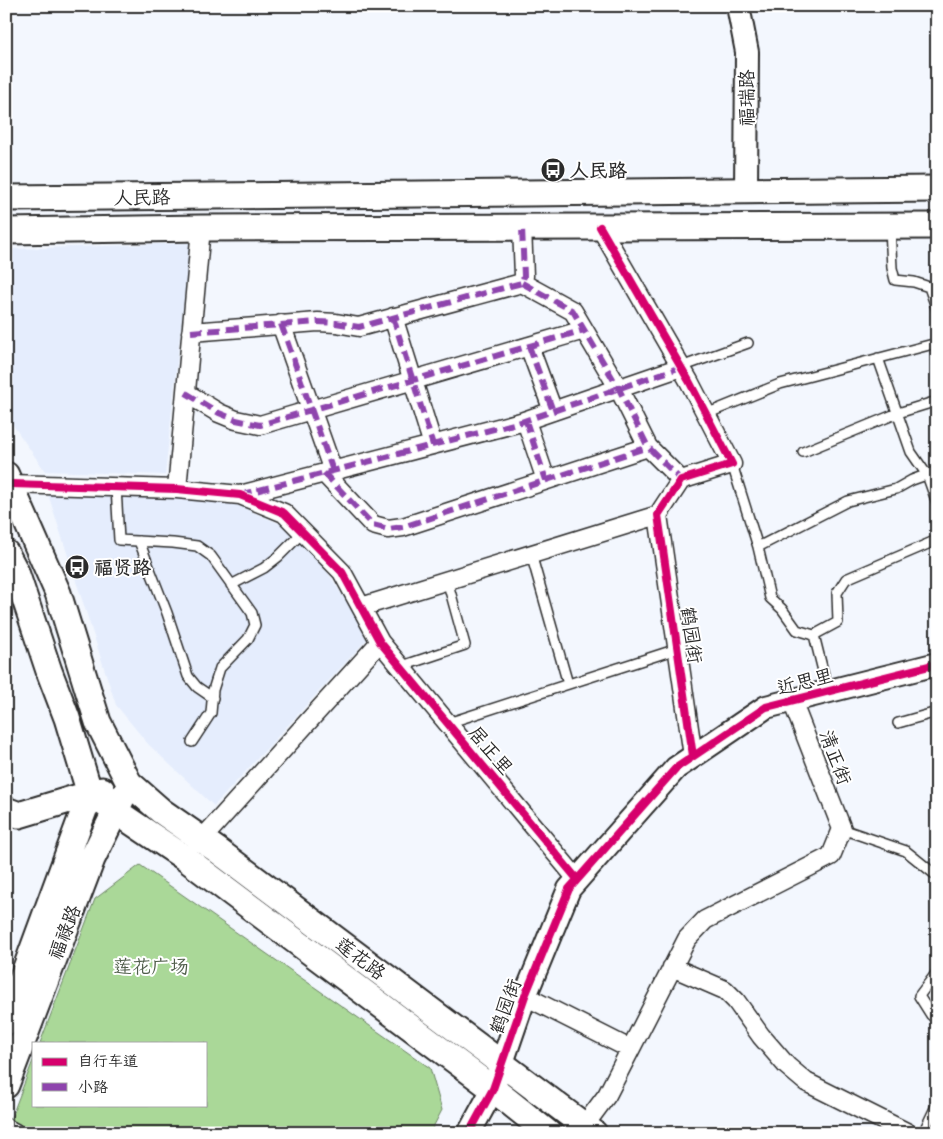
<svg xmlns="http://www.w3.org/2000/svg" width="943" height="1139" font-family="Mynerve,'LXGW WenKai TC',sans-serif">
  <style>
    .built { fill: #e5edfd }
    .green { fill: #aad898; stroke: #6a8262 }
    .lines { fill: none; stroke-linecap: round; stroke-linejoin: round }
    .service-casing { stroke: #2b2b2b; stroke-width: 12 }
    .minor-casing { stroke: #2b2b2b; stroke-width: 21 }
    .tertiary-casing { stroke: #2b2b2b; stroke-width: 26 }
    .secondary-casing { stroke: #2b2b2b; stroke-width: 29 }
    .service { stroke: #fff; stroke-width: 9 }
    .minor { stroke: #fff; stroke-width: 18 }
    .tertiary { stroke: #fff; stroke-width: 22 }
    .secondary { stroke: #fff; stroke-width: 25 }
    .quiet { stroke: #8e44ad; stroke-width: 6; stroke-dasharray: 12 6; stroke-linecap: butt }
    .cycleway-casing { stroke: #fff; stroke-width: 11 }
    .cycleway { stroke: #d6006c; stroke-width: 8 }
    .labels { text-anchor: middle; stroke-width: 4; stroke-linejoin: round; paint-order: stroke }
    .street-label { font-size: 19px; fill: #2b2b2b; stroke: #fff }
    .poi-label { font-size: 19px; font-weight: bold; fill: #2b2b2b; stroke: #fff; text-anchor: start }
    .park-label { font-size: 19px; fill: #515f4c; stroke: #fff }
  </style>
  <rect width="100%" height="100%" fill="#f3f7fe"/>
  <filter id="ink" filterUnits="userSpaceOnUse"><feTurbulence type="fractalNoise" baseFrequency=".02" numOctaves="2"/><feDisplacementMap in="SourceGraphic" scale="10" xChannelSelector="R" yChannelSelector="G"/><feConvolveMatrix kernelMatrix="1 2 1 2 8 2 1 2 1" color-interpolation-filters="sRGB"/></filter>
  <g filter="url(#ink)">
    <path class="built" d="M190,243L165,475L45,471L6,415V251L13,249Z
      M58,491L223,499L287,527L328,573L369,637L214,806L148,744L116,705L48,494Z"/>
    <path class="green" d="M140,865L430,1068L442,1110L430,1133H22L8,1126L34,1058V1105H206V1043H40L95,899Z"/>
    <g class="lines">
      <defs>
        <path id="service" d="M890,228L892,268L895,280L914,282L929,287L937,310
          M878,358L911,452L927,475L937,503
          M681,367L748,343
          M706,414L780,384L937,343
          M803,452L898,413L937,401
          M732,464L758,547L770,598L782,609L797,630L814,635L828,691
          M116,487L119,540L173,543L197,546L211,556L252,613L255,625L248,639L220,668L213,690L211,713L192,742
          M139,541L167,613L188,676L197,687L213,698
          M758,547L848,501L896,489L912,480L937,471
          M531,554L568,684
          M231,585L264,568L278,557L303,532
          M814,635L838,622L837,593L846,579L937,540
          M402,666L465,645L447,580
          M448,723L677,649
          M898,723L937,712
          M842,829L906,851L937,876
          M937,972L919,996L931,1015L937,1020
          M923,1133L937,1104"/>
        <path id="minor" d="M600,227L689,381L732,464L681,480L658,515L693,756
          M522,283L573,311L619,389L648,447L681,480
          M393,317L433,445
          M281,324L333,471
          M191,332L318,322L336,323L359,327L518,284L522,283L524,276L522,227
          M529,346L553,411
          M186,393L219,413L236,420L260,425L584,330
          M526,421L546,480
          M324,473L373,525L388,529L403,527L648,447
          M11,484L177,489L240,495L284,513L342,572L380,642L577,879
          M177,489L201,228
          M240,495L521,422L681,367
          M361,607L658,515
          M202,839L380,642
          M672,967L725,990L736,1001L761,1036L787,1066L806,1082L908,1133
          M525,996L630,1049
          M584,1126L607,1095L687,939L705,920L831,856L842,829L792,701
          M6,1128L15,1133"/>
        <path id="tertiary" d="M738,6L747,52L746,191
          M469,1133L493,1089L525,996L569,889L676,768L766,707L937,664"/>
        <path id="secondary" d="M6,198L937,189
          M6,231L201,228L937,226
          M6,475L58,593L98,722L129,783L161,811L217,850L594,1133
          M6,553L16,572L49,671L67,718L90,794
          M90,794L185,858L493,1089L548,1133
          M6,810L19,815L102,790
          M6,1022L90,794
          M6,1085L92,859L123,796"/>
      </defs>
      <use href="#service" class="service-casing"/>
      <use href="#minor" class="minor-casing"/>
      <use href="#tertiary" class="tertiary-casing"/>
      <use href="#secondary" class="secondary-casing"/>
      <use href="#service" class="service"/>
      <use href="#minor" class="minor"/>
      <use href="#tertiary" class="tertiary"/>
      <use href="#secondary" class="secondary"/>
      <path class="quiet" d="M522,283L573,311L619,389L648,447L681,480
        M393,317L433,445
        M281,324L333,471
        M191,332L318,322L336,323L359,327L518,284L522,283L524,276L522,227
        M529,346L553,411
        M186,393L219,413L236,420L260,425L584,330
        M526,421L546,480
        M324,473L373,525L388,529L403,527L648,447
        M240,495L521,422L681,367
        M6,1128L15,1133"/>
      <defs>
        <path id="cycleway" d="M600,227L689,381L732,464L681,480L658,515L693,756
          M11,484L177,489L240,495L284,513L342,572L380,642L577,879
          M469,1133L493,1089L525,996L569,889L676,768L766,707L937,664"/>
      </defs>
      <use href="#cycleway" class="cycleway-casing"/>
      <use href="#cycleway" class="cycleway"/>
    </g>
  </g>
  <defs>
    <symbol id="bus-disc" viewBox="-11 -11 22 22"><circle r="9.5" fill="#2b2b2b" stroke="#fff"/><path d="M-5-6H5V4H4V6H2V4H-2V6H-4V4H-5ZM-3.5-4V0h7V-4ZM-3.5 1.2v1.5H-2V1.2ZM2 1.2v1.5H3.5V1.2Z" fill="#fff"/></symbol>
  </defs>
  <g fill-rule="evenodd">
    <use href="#bus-disc" x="539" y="156" width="28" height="28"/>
    <use href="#bus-disc" x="63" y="553" width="28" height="28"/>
  </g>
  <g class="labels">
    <g class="street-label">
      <text transform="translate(746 98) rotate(-90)" y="7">福瑞路</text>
      <text transform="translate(142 197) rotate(-1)" y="7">人民路</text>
      <text transform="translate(692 635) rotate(82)" y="7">鹤园街</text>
      <text transform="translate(805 681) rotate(-14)" y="7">近思里</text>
      <text transform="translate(491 750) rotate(50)" y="7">居正里</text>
      <text transform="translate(836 757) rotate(69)" y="7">清正街</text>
      <text transform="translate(64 932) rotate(-69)" y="7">福禄路</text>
      <text transform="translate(361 958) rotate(37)" y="7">莲花路</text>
      <text transform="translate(505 1006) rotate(-70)" y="7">鹤园街</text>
    </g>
    <g class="poi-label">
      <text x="570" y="177">人民路</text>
      <text x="94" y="574">福贤路</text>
    </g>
    <g class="park-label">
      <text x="151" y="973">莲花广场</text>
    </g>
  </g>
  <rect width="943" height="1139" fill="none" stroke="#fff" stroke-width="25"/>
  <rect x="12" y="12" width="918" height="1114" fill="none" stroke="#2b2b2b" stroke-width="2" filter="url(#ink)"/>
  <rect x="32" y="1042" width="175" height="65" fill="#ffffff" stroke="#aaaaaa"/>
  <rect x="42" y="1058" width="25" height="8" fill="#d6006c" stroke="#aaaaaa"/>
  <text x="78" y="1066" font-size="15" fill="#2b2b2b">自行车道</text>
  <rect x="42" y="1083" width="25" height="8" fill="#8e44ad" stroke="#aaaaaa"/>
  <text x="78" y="1092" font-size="15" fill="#2b2b2b">小路</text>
</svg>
